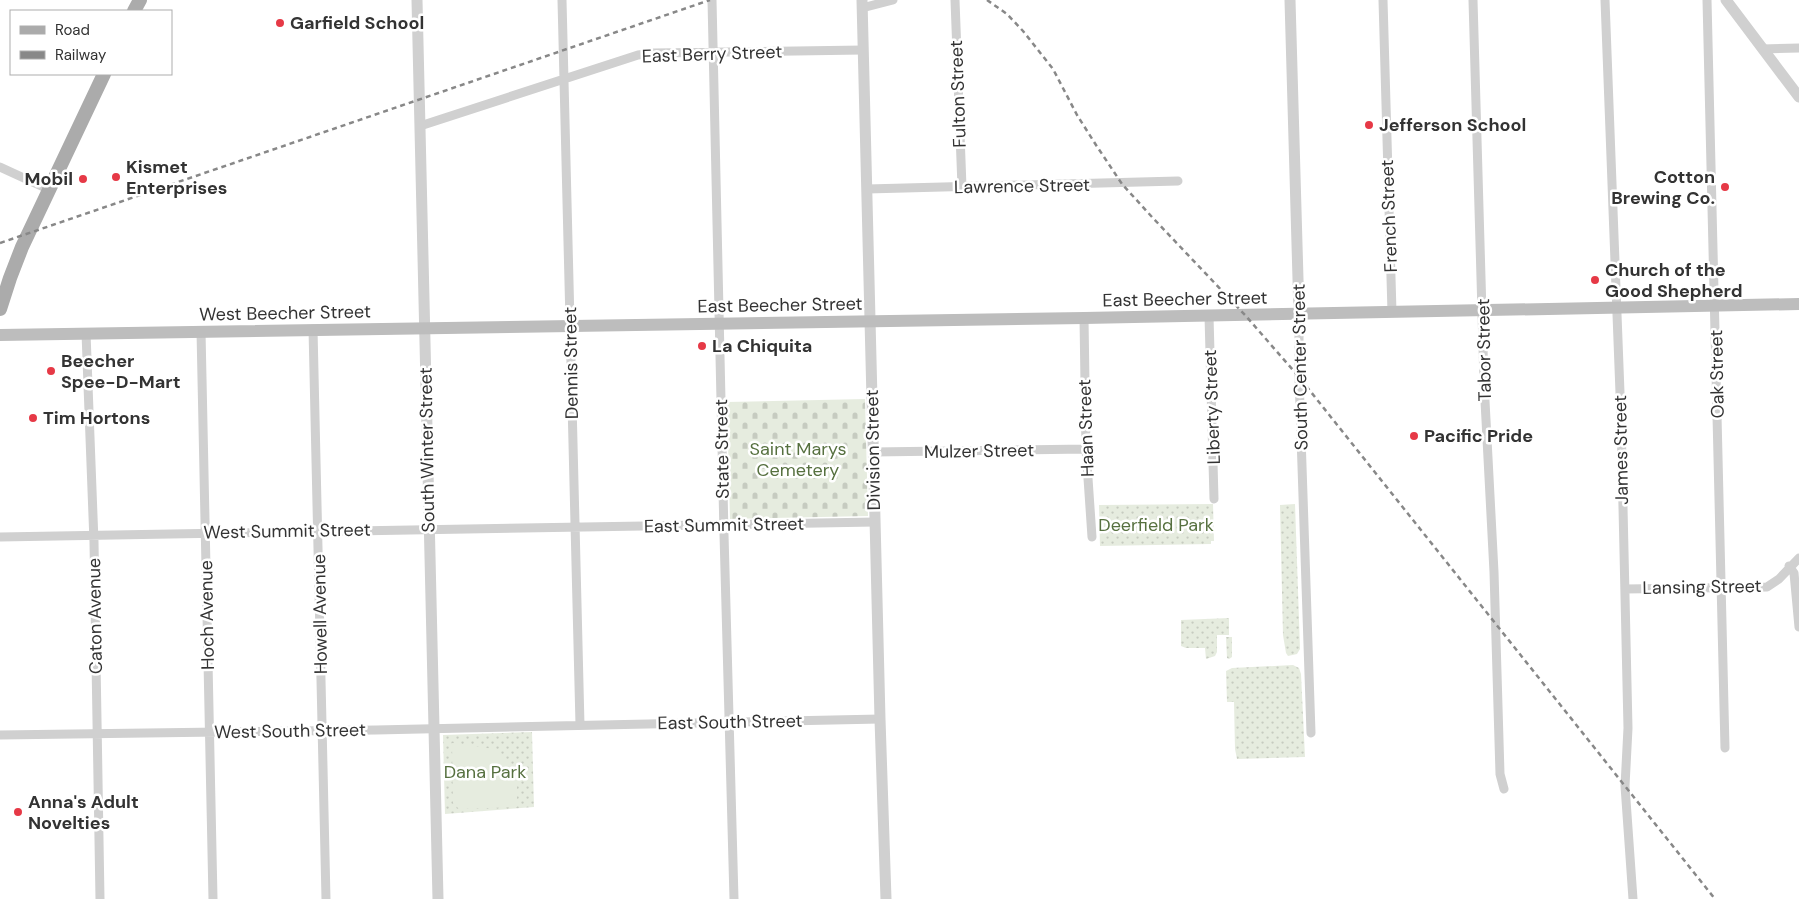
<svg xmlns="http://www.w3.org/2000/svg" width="1799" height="899" font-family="'DM Sans',sans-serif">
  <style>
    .grass { fill: url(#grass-dots) }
    .cemetery { fill: url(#cemetery-stones) }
    .garden { fill: #e6ecdf }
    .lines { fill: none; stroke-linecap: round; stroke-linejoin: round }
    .minor { stroke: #d0d0d0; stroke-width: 9 }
    .tertiary { stroke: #d0d0d0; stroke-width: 11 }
    .secondary { stroke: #bdbdbd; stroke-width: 12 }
    .primary { stroke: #ababab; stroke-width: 14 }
    .rail { stroke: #888; stroke-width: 2.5; stroke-dasharray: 5 4; stroke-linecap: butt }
    .poi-dot { fill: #e63946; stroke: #fff; stroke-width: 2 }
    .labels { text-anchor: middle; stroke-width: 5; stroke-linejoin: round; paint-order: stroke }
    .poi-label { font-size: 18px; font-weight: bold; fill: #333; stroke: #fff; text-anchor: start }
    .street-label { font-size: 18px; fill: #333; stroke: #fff }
    .park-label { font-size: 18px; fill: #56703f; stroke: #fff }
  </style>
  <defs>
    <pattern id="grass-dots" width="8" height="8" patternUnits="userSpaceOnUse" patternTransform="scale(1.25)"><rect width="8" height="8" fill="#e6ecdf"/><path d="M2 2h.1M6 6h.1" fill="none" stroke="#c6cbc0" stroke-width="1.8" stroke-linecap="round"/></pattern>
    <pattern id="cemetery-stones" width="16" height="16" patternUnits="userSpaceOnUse" patternTransform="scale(1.25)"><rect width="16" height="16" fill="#e6ecdf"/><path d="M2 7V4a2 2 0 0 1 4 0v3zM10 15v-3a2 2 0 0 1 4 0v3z" fill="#c6cbc0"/></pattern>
  </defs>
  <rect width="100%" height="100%" fill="#fff"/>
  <path class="grass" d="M1213,504L1214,541H1211V544L1100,546L1099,505Z
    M1295,504L1300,649L1297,654L1288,656L1286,653L1283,635L1280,505Z
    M1229,618V635H1217V652L1215,656L1206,659L1205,648H1186L1181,646V620Z
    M1226,637H1232V657L1229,659L1227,658Z
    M1293,665L1299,668L1301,674L1305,757L1237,759L1235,749L1234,702H1227L1226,671L1232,668Z
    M532,732L534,807L445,814L443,735Z"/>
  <path class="cemetery" d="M865,399L868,516L730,519L727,402Z"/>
  <path class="garden" d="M452,743L494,749L517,771V807L459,809L453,803Z"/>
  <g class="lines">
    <path class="minor" d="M562,0L580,725
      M712,0L724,534L734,899
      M955,0L962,187
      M1383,0L1392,312
      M1473,0L1484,382L1494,572L1500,774L1504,789
      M1605,0L1621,419L1628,728L1625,786L1633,899
      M1707,0L1725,748
      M862,8L893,0
      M1762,49L1799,48
      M420,126L638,55L654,53L863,50
      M0,167L50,190
      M867,189L1178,181
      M1299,314V377L1311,733
      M1209,316L1214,499
      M1084,318L1086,449L1092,537
      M313,329L326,899
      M201,331L213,899
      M86,333L94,542L100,899
      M873,452L1086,449
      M0,537L875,522
      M1789,566L1794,573L1799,627
      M1625,589L1767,587L1779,579L1799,558
      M0,735L376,730L880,719"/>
    <path class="tertiary" d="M417,0L438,899
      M862,0L880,719L886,899
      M1290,0L1299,314
      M1726,0L1799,97"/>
    <path class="secondary" d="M0,335L1084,318L1799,304"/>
    <path class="primary" d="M134,11L140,0
      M0,309L10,278L22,247L104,74"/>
    <path class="rail" d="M987,0L1007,14L1023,31L1053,69L1077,115L1096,145L1122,184L1152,217L1245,315L1299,377L1715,899
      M0,243L710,0"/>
  </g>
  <g class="poi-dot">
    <circle cx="280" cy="23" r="5"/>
    <circle cx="1369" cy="125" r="5"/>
    <circle cx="116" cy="177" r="5"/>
    <circle cx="83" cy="179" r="5"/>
    <circle cx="1725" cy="187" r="5"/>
    <circle cx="1595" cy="280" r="5"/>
    <circle cx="702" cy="346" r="5"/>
    <circle cx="51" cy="371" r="5"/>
    <circle cx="33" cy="418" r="5"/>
    <circle cx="1414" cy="436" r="5"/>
    <circle cx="18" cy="812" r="5"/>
  </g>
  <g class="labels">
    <g class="poi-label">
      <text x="290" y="29">Garfield School</text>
      <text x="1379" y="131">Jefferson School</text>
      <text x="126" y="173">Kismet<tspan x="126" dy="21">Enterprises</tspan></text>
      <text x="1715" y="183" text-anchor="end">Cotton<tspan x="1715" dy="21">Brewing Co.</tspan></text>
      <text x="73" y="185" text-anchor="end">Mobil</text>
      <text x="1605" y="276">Church of the<tspan x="1605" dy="21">Good Shepherd</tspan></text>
      <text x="712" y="352">La Chiquita</text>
      <text x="61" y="367">Beecher<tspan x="61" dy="21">Spee-D-Mart</tspan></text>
      <text x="43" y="424">Tim Hortons</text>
      <text x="1424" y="442">Pacific Pride</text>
      <text x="28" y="808">Anna's Adult<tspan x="28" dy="21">Novelties</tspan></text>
    </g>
    <g class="street-label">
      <text transform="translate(712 54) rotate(-2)" y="6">East Berry Street</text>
      <text transform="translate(958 94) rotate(-92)" y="6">Fulton Street</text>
      <text transform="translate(1022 186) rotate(-1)" y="6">Lawrence Street</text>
      <text transform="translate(1389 216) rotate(-92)" y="6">French Street</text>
      <text transform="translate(1185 299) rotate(-1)" y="6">East Beecher Street</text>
      <text transform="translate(780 305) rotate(-1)" y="6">East Beecher Street</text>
      <text transform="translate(285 313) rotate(-1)" y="6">West Beecher Street</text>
      <text transform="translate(1484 350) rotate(-91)" y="6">Tabor Street</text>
      <text transform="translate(571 363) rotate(-91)" y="6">Dennis Street</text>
      <text transform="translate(1300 367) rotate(-91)" y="6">South Center Street</text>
      <text transform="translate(1717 374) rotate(-91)" y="6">Oak Street</text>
      <text transform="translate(1212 407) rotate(-92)" y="6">Liberty Street</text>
      <text transform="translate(1086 428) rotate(-92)" y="6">Haan Street</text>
      <text transform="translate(722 449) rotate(-91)" y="6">State Street</text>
      <text transform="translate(427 450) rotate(-91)" y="6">South Winter Street</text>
      <text transform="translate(873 450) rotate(-91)" y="6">Division Street</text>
      <text transform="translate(1621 450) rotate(-91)" y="6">James Street</text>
      <text transform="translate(979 451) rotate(-1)" y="6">Mulzer Street</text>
      <text transform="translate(724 525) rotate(-1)" y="6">East Summit Street</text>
      <text transform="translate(287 531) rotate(-1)" y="6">West Summit Street</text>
      <text transform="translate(1702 587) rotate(-1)" y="6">Lansing Street</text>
      <text transform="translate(320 614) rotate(-91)" y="6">Howell Avenue</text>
      <text transform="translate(207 615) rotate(-91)" y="6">Hoch Avenue</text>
      <text transform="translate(95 616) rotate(-91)" y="6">Caton Avenue</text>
      <text transform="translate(730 722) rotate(-1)" y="6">East South Street</text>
      <text transform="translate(290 731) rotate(-1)" y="6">West South Street</text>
    </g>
    <g class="park-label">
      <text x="798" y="455">Saint Marys<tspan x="798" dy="21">Cemetery</tspan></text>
      <text x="1156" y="531">Deerfield Park</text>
      <text x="485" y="778">Dana Park</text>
    </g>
  </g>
  <rect x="10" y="10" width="162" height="65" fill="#ffffff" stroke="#adadad"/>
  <rect x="20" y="26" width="25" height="8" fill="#ababab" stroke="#adadad"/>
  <text x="55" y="35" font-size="15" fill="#333333">Road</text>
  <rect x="20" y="51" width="25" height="8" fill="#888888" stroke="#adadad"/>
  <text x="55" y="60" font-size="15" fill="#333333">Railway</text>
</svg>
